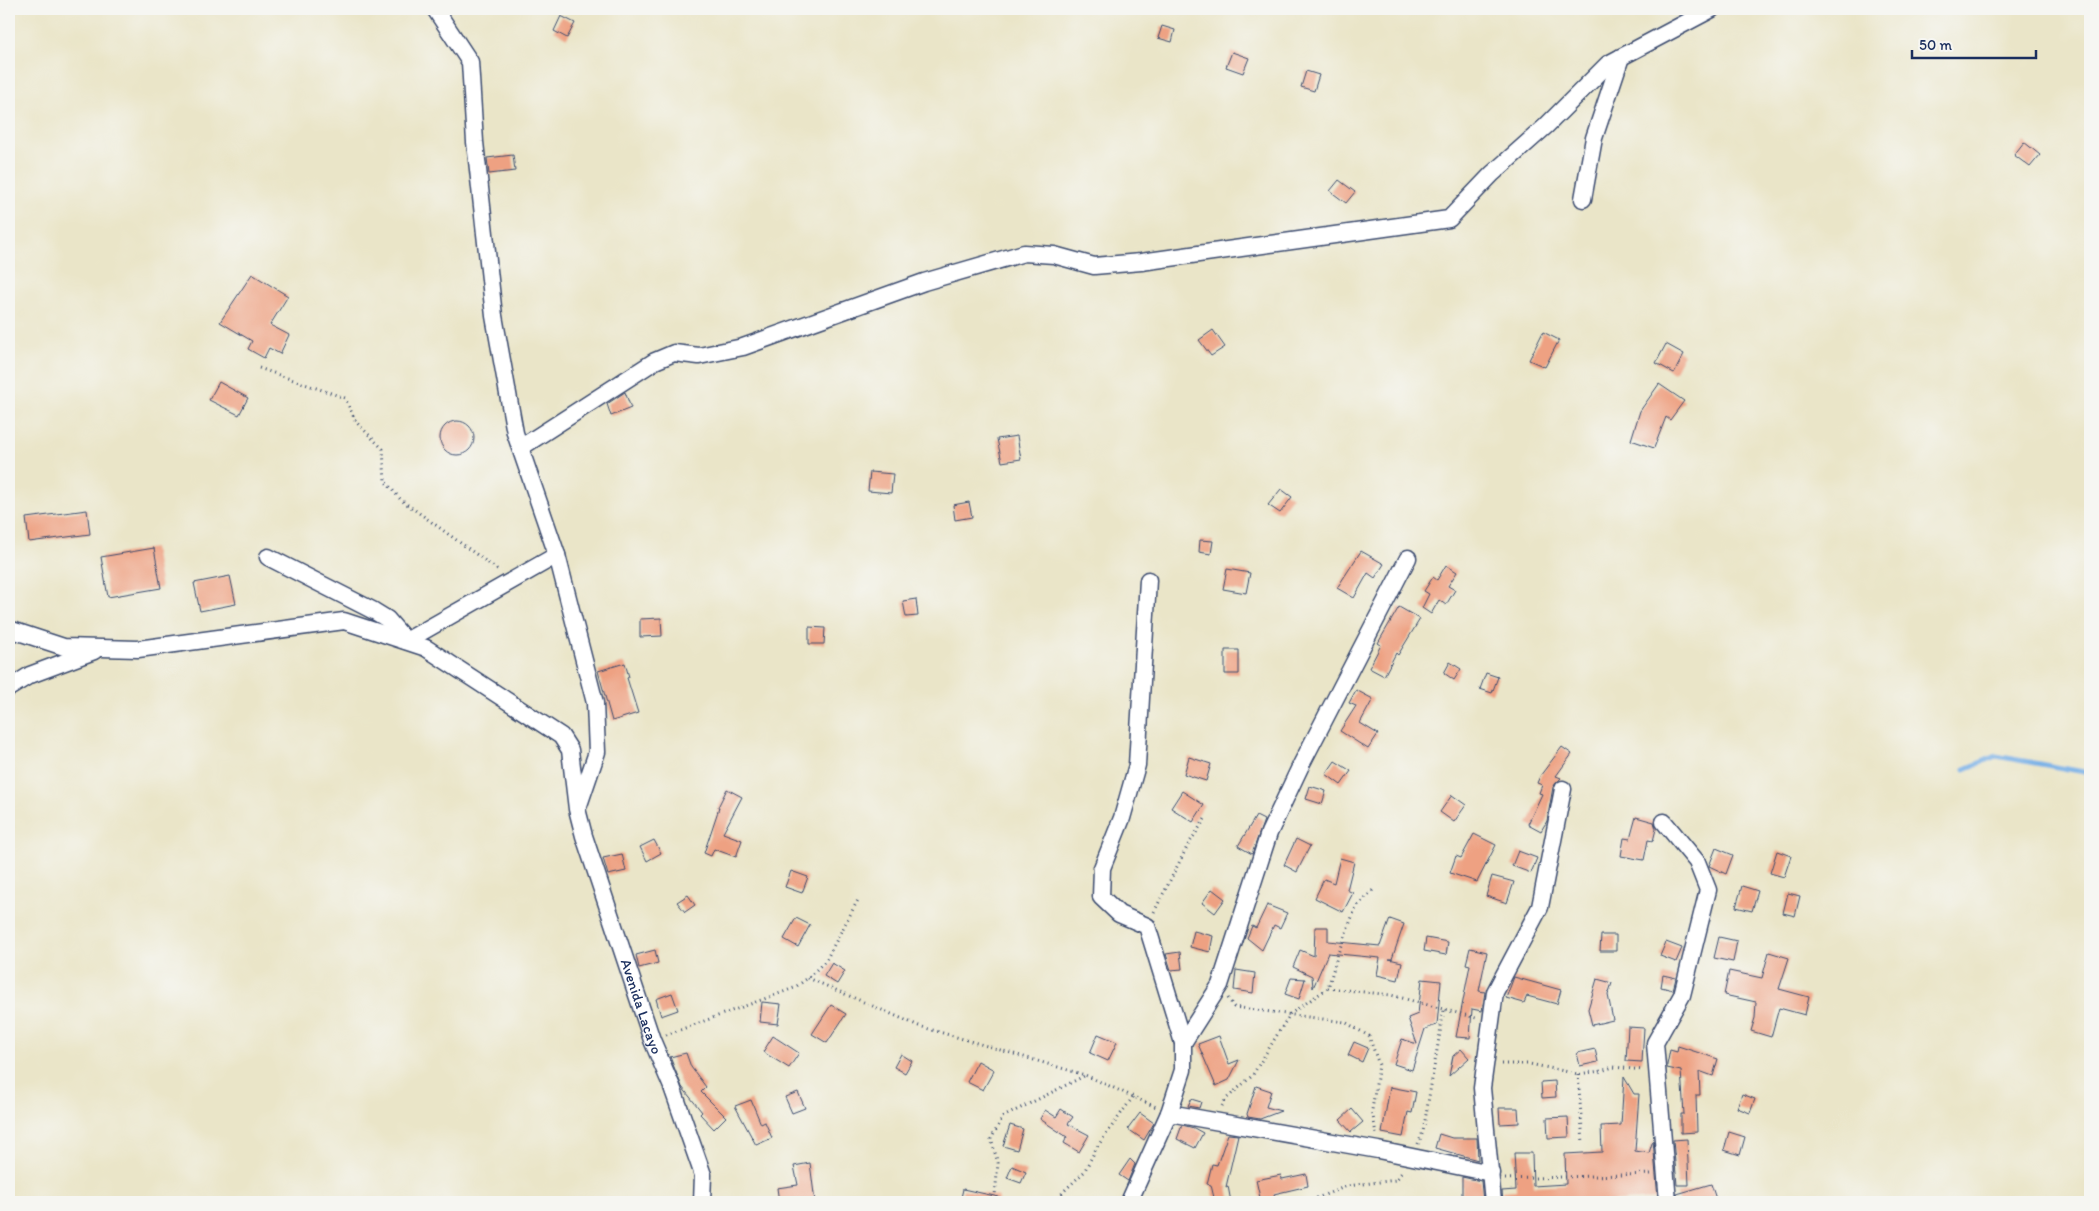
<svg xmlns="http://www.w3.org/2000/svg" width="2099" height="1211" font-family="Itim,sans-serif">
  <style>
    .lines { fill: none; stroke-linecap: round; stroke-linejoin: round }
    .stream { stroke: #76afe6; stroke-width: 5 }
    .building { fill: #eea182 }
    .minor-casing { stroke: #3a4a6e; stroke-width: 19 }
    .path { stroke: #3a4a6e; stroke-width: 3; stroke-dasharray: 1 4; stroke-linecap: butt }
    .minor { stroke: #fff; stroke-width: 16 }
    .labels { text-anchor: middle; stroke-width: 4; stroke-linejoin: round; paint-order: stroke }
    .street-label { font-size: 15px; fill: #1b2f5e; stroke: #f6f6f2 }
  </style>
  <rect width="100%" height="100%" fill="#f6f6f2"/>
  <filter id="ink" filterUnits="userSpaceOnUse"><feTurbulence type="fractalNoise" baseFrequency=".02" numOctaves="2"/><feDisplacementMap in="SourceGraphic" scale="10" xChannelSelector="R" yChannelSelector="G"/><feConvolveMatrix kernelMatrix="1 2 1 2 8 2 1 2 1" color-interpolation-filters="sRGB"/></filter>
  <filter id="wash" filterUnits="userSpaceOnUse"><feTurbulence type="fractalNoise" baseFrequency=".0096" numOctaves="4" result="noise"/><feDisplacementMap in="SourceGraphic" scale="20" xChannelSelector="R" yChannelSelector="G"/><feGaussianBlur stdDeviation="1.12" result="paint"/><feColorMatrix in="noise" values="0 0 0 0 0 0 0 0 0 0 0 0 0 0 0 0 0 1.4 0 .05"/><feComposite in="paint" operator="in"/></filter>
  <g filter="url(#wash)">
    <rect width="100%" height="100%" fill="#eae5c8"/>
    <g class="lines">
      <path class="stream" d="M1965,769L1996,756L2090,773"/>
    </g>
    <g id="blocks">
      <path class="building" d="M561,16L575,23L567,38L554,31Z
        M1162,26L1175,30L1172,42L1158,38Z
        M1232,52L1249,58L1243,73L1226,67Z
        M1306,71L1319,75L1314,91L1301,87Z
        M2024,142L2040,155L2030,167L2014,155Z
        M513,155L515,171L489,174L487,158Z
        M1339,180L1355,192L1346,203L1330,191Z
        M252,274L288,296L270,325L289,335L280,354L269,348L264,358L248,349L252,341L220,322Z
        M1213,330L1225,347L1211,356L1199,340Z
        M1543,332L1559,340L1545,367L1529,360Z
        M1666,344L1684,354L1674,373L1656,363Z
        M219,382L248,398L239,415L209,400Z
        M1659,384L1684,401L1670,420L1666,417L1654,448L1631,440L1640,411Z
        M625,392L631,408L611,416L607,404Z
        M440 438a17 17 0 1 1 34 0a17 17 0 1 1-34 0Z
        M1017,436L1021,459L1002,462L997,439Z
        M870,472L893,474L891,493L868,491Z
        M1281,489L1292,497L1280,513L1268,505Z
        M969,502L972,517L955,520L953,505Z
        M87,510L90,534L29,542L26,518Z
        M1200,540L1213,541L1211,554L1199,552Z
        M154,548L161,588L108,597L101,557Z
        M1361,551L1384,564L1375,578L1368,573L1354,598L1337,588Z
        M1446,565L1457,572L1448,586L1455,590L1446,605L1439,600L1431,614L1422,608L1429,594L1424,591L1433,577L1437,580Z
        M1227,569L1250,573L1246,593L1223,589Z
        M230,576L236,604L200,611L194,583Z
        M916,599L918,616L906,617L903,601Z
        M1399,607L1420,619L1398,655L1396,653L1384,676L1369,668L1381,645L1378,643Z
        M661,618L662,636L640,637V619Z
        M809,627L825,628L824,644H809Z
        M1225,650H1239V674H1225Z
        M1450,662L1461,669L1454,680L1444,673Z
        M625,663L629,677L627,678L638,713L612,721L598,671Z
        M1486,673L1498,677L1492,693L1480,689Z
        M1356,690L1373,699L1360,723L1378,734L1368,749L1340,731L1356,706L1349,703Z
        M1562,747L1572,754L1556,776L1561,778L1553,787L1547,821L1541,831L1528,824L1542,794L1539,793L1542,785L1537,783L1540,776Z
        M1189,757L1211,764L1206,781L1184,774Z
        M1335,761L1351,771L1341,785L1326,774Z
        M1310,786L1326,791L1322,804L1306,799Z
        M727,789L742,797L723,833L742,840L736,857L714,849L711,856L704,853L719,808L718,807Z
        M1182,791L1204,805L1193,822L1171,808Z
        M1452,795L1466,805L1454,822L1440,812Z
        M1256,816L1264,820L1252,854L1238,846Z
        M1636,817L1654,822L1656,829L1653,841L1648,840L1644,860L1621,856L1624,838L1630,839Z
        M1474,834L1496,845L1477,882L1450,873L1456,856L1461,858Z
        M1296,839L1310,846L1297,872L1284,865Z
        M654,840L661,853L647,861L640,847Z
        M1716,848L1733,855L1726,874L1709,866Z
        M1518,851L1537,858L1531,873L1512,866Z
        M1777,851L1791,856L1784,877L1770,873Z
        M622,854L626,871L608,875L603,858Z
        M1340,858L1354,862L1347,890L1353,893L1343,912L1315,898L1324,879L1334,883Z
        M791,871L808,877L802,893L785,887Z
        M1492,876L1514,882L1507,903L1486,896Z
        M1742,886L1758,891L1752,911L1736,907Z
        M1212,889L1225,899L1215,913L1202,903Z
        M1788,893L1800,896L1795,916L1783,913Z
        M688,895L695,905L685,912L677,902Z
        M1267,905L1287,913L1280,928L1274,925L1262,950L1247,938L1252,926L1256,928Z
        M796,918L810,925L798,947L784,939Z
        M1390,919L1404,924L1392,959H1389L1402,962L1398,980L1377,975L1380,958L1328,953L1313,988L1312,976L1293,967L1300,950L1314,956L1315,927H1328V941L1380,946Z
        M1194,931L1213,936L1210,952L1190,947Z
        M1601,935H1616V951H1600Z
        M1719,937L1737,941L1733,962L1714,958Z
        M1426,938L1448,942L1446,955L1424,951Z
        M1666,942L1682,948L1676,962L1660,956Z
        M1470,948L1487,952L1479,991L1485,992L1482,1011L1472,1009L1470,1038L1456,1037L1470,965L1466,964Z
        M655,950L658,963L639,968L636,955Z
        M1180,952L1182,969L1171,970L1166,954Z
        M1769,952L1789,958L1779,989L1809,997L1805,1015L1779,1008L1771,1037L1751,1031L1755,1018L1756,1002L1724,995L1729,971L1762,978Z
        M832,963L845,971L837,984L824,976Z
        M1236,970L1255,973L1253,993L1234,990Z
        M1663,975L1676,978L1673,990L1661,987Z
        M1514,977L1561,990L1557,1004L1527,996L1524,1003L1506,998Z
        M1291,978L1305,979L1299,999L1285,994Z
        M1422,979L1441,981L1437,1025L1425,1029L1412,1070L1394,1064L1402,1039L1417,1044L1408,1018L1418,1014Z
        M1597,979L1612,983L1608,995L1613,1020L1592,1025L1588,1009Z
        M672,993L678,1010L661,1016L656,999Z
        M762,1002L781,1004L778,1024L760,1022Z
        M831,1005L846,1014L827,1043L812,1034Z
        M1628,1027L1644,1028L1642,1062L1626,1061Z
        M1098,1034L1117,1042L1108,1061L1090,1053Z
        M773,1036L799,1053L789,1068L763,1052Z
        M1219,1036L1229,1064L1239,1060L1229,1080L1216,1086L1198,1044Z
        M1354,1042L1368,1048L1362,1062L1348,1055Z
        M1678,1046L1718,1059L1713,1076L1699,1071L1700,1095H1696L1697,1132L1681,1133V1114H1684L1681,1071L1667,1068V1065L1670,1050L1677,1052Z
        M1461,1049L1469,1058L1449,1076L1453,1056Z
        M1595,1049L1598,1062L1580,1066L1577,1053Z
        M686,1053L691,1067L706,1087L701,1092L726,1117L714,1129L700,1114L702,1112L682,1087L670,1057Z
        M901,1054L912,1061L905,1073L894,1067Z
        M978,1061L994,1070L983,1090L967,1082Z
        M1624,1077L1634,1094H1639L1635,1151L1649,1153L1653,1140L1658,1199L1607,1202H1503L1502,1191L1516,1190L1514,1153H1532L1533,1186L1566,1184L1565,1154L1602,1152L1601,1126L1621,1125Z
        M1555,1081L1556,1097L1542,1098L1541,1082Z
        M1256,1086L1271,1091L1266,1107L1281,1111L1260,1119L1248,1117L1247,1114Z
        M1390,1087L1416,1092L1412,1113L1408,1112L1403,1137L1382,1133Z
        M798,1092L805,1108L792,1113L785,1097Z
        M1742,1094L1755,1099L1750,1113L1737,1108Z
        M1191,1099L1201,1102L1199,1108L1188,1106Z
        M751,1100L761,1124L765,1122L772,1138L756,1145L735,1106Z
        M1499,1108H1518L1519,1123L1500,1124Z
        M1061,1109L1073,1117L1068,1124L1089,1135L1079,1152L1064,1143L1067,1137L1040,1119L1045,1110L1056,1117Z
        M1352,1109L1363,1122L1351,1132L1340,1120Z
        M1140,1113L1154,1123L1144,1140L1128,1129Z
        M1568,1117L1569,1137L1548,1138L1547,1118Z
        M1010,1125L1023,1129L1017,1150L1003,1146Z
        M1182,1125L1194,1128L1203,1133L1195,1148L1177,1139Z
        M1729,1132L1745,1137L1740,1155L1724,1150Z
        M1228,1134L1238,1135L1226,1187L1228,1186L1231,1202H1215L1211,1185L1207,1184L1212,1164L1217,1165Z
        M1439,1134L1452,1138H1477L1478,1160L1435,1148Z
        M1687,1139L1689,1185H1677L1673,1140Z
        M1130,1159L1135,1164L1128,1181L1119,1175Z
        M810,1163L815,1202H798V1200L779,1202L777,1188L798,1185L794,1166Z
        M1012,1166L1026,1172L1021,1183L1007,1178Z
        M1306,1174L1308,1186L1274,1194L1276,1202H1261L1256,1180L1281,1175L1282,1179Z
        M1462,1177L1481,1181L1483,1202H1462Z
        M1711,1184L1717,1202H1678L1677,1194Z
        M963,1189L999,1197L998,1202H960Z"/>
    </g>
  </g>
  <g filter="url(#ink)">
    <use href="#blocks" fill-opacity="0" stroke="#3a4a6e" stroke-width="1"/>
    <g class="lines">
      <defs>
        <g id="minor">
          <path d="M435,9L470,62L475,142L494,316L515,433L557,555L595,703L597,752L579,805"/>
          <path d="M1583,199L1594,138L1621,57"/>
          <path d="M520,448L655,361L674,353L699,356L743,347L924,282L1024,253L1054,255L1094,266L1141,262L1449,219L1492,174L1546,126L1608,64L1712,9"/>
          <path d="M268,557L374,611L387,619L406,641L557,555"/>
          <path id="s1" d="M9,629L64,647L138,649L344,621L426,648L561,736L570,750L577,809L584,836L652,1040L672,1087L703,1175L702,1202"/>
          <path d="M9,688L30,675L94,651"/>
          <path d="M1664,822L1697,862L1708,890L1682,995L1655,1043L1668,1202"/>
          <path d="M1183,1043L1220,985L1269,833L1302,763L1408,558"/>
          <path d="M1169,1113L1378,1150L1491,1173"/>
          <path d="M1129,1202L1169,1113L1183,1070V1043L1147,926L1119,914L1101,897L1102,868L1122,818L1137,765L1148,580"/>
          <path d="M1493,1202L1482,1088L1495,992L1540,907L1563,789"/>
        </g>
      </defs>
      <use href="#minor" class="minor-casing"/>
      <path class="path" d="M259,368L345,398L356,422L383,449L385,481L401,500L498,570
        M1154,912L1188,845L1205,819
        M808,978L919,1026L1085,1075L1156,1107
        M1328,988L1391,995L1476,1018
        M1228,998L1234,1007L1345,1022L1369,1036L1379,1065L1372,1110L1376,1134
        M666,1035L794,988L808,978L826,960L859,898
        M1501,1064H1530L1578,1074L1601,1071L1613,1067L1643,1070
        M1578,1074L1583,1143
        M1222,1106L1226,1099L1252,1076L1290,1014L1328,988L1338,953L1356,907L1374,889
        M1418,1144L1423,1132L1444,1009
        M1505,1179L1651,1174
        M999,1202L995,1196L998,1163L991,1139L1003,1117L1084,1076
        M1056,1202L1063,1192L1084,1172L1097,1147L1133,1097
        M1307,1202L1347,1186L1396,1180L1403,1171"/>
      <use href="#minor" class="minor"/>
    </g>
  </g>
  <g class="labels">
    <g class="street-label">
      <text dy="5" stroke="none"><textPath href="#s1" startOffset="871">Avenida Lacayo</textPath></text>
    </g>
  </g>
  <rect width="2099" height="1211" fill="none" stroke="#f6f6f2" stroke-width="30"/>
  <path d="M1912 50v8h124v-8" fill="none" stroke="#1b2f5e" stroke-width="2.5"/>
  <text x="1919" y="50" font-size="15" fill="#1b2f5e" stroke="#f6f6f2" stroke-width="4" paint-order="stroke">50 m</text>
</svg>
